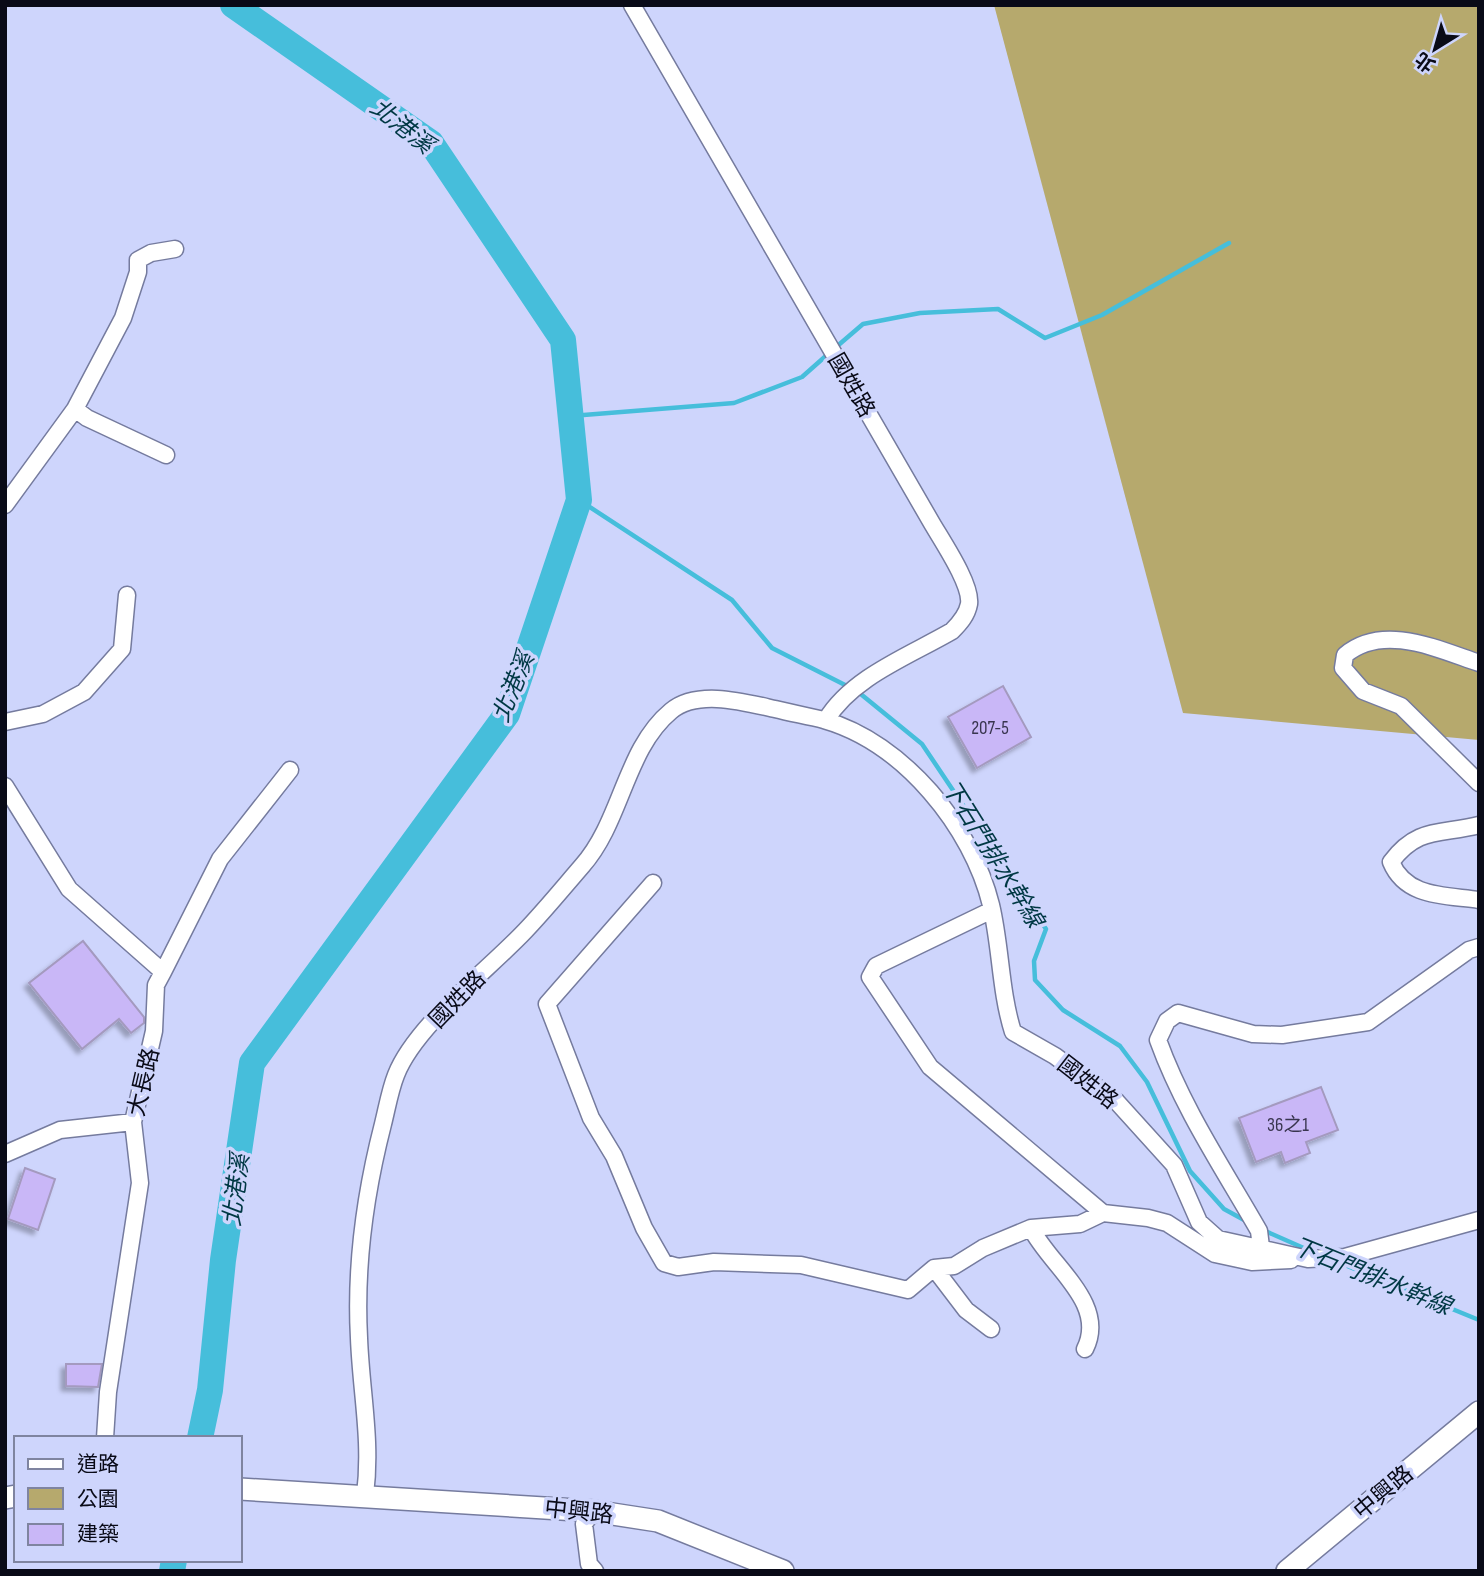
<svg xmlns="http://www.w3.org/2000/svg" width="1484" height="1576" font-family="'Sofia Sans Condensed','Noto Sans TC',sans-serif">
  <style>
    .green { fill: #b6a96d }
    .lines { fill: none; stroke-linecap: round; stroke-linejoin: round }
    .stream { stroke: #46bedb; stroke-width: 4.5 }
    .river { stroke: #46bedb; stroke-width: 26 }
    .building { fill: #c9b7f7; stroke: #a49abf; stroke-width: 2; filter: url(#shadow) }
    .minor-casing { stroke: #757b9e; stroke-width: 19 }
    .major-casing { stroke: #757b9e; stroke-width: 24 }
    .minor { stroke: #fff; stroke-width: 16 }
    .major { stroke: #fff; stroke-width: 21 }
    .labels { text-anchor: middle; stroke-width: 7; stroke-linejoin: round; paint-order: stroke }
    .number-label { font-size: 19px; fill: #39354f }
    .street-label { font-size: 23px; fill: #090a17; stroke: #ced5fc }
    .water-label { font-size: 24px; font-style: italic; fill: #003844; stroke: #ced5fc }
  </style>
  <defs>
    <filter id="shadow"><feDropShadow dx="-4.5" dy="4.5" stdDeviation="2" flood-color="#0004"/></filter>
  </defs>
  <rect width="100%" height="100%" fill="#ced5fc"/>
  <path class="green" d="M994,5H1479V740L1183,713Z"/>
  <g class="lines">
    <path class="stream" d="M835,348L863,324L920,313L998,309L1045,338L1102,315L1229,243
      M571,416L734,403L802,377L828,354
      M579,500L732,600L772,648L849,687
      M857,691L922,744L1046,929L1034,961L1035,980L1063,1010L1120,1046L1147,1082L1190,1171L1224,1209L1246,1221
      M1263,1230L1315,1253
      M1340,1263L1479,1320"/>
    <path class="river" d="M200,1438L210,1390L223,1260L252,1063L507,714L579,500L563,340L431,143L233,5
      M172,1571L174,1560"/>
  </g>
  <path class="building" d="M1003,686L1031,737L977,768L948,717Z
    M83,941L144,1017V1023L131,1033L119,1019L82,1049L29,983Z
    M1321,1087L1338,1130L1306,1142L1310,1153L1285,1163L1281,1152L1256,1162L1239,1118Z
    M25,1168L55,1179L38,1230L8,1219Z
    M66,1364H102L98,1387L66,1386Z"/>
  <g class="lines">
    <defs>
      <path id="minor" d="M632,5L930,520C940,538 972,584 969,604C967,615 960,623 952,631C909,656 852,677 826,720
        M75,409L87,418L166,455
        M5,505L75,409L123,318L138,272V260L151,253L175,249
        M1479,663C1437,649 1383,623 1345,655L1343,668L1363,691L1401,706L1479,783
        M5,722L43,714L84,692L122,649L127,595
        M5,786L69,889L163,972L156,985L154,1031L133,1122L140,1183L108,1392L105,1438
        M1479,825C1441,835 1418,826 1391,862C1406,898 1445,895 1479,900
        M653,883L547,1004L591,1118L614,1156L644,1228L664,1263L678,1267L714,1262L801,1265L908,1290L934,1268L954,1266L983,1248L1031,1228
        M992,910L876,966L870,977L930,1067L1103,1213
        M163,972L220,859L290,770
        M5,1154L60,1130L133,1122
        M1261,1247L1259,1231C1223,1168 1183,1109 1158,1040L1167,1021L1178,1013L1253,1034L1282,1035L1368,1022L1469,950L1479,947
        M934,1268L966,1310L991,1329
        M1085,1349C1108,1303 1050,1266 1031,1228L1080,1224L1103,1213L1148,1218L1167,1223L1215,1254L1252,1262L1291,1260
        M365,1495C372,1441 361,1392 359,1338C355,1265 365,1194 383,1124C387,1108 390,1090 396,1075C415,1026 488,970 525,931C545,910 563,888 582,866C622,821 625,749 671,711C697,689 744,702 775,709C791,713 808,716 824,720C904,743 972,827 991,905C1001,947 1000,991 1013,1032L1055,1056L1117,1102L1174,1165L1199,1222L1218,1239L1308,1259L1345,1257L1479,1220
        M593,1511L584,1524L589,1564L595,1571"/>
      <path id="major" d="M240,1489L593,1511L658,1521L783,1571
        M5,1498L16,1496
        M1287,1571L1479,1412"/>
    </defs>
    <use href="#minor" class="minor-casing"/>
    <use href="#major" class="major-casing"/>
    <use href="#minor" class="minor"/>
    <use href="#major" class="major"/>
  </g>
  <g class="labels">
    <g class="number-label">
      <text x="990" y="734">207-5</text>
      <text x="1288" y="1131">36之1</text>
    </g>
    <g class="street-label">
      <text transform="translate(852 385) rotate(60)" y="8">國姓路</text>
      <text transform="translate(457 999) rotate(-46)" y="8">國姓路</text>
      <text transform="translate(143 1082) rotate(-77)" y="8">大長路</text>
      <text transform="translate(1088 1082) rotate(38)" y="8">國姓路</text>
      <text transform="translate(1383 1492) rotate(-40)" y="8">中興路</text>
      <text transform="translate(579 1511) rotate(6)" y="8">中興路</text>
    </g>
    <g class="water-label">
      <text transform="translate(402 126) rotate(38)" y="8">北港溪</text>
      <text transform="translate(513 687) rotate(-68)" y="8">北港溪</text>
      <text transform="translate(993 854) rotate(58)" y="8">下石門排水幹線</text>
      <text transform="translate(236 1190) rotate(-83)" y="8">北港溪</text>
      <text transform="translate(1372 1276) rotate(22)" y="8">下石門排水幹線</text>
    </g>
  </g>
  <rect width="1484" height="1576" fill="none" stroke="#090a17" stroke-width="14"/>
  <rect x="14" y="1436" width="228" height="126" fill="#ced5fc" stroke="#7f84a0" stroke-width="2"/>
  <rect x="28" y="1459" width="35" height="10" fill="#ffffff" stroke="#7f84a0" stroke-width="2"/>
  <text x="77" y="1471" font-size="21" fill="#090a17">道路</text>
  <rect x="28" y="1488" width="35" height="21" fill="#b6a96d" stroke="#7f84a0" stroke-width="2"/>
  <text x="77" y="1506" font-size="21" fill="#090a17">公園</text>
  <rect x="28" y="1524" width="35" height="21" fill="#c9b7f7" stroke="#7f84a0" stroke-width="2"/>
  <text x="77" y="1541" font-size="21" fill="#090a17">建築</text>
  <g transform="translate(1435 49) rotate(217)" stroke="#ced5fc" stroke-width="5" paint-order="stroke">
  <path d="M0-5L12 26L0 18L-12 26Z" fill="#090a17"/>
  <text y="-10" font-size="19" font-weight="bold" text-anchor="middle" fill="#090a17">北</text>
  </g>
</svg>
